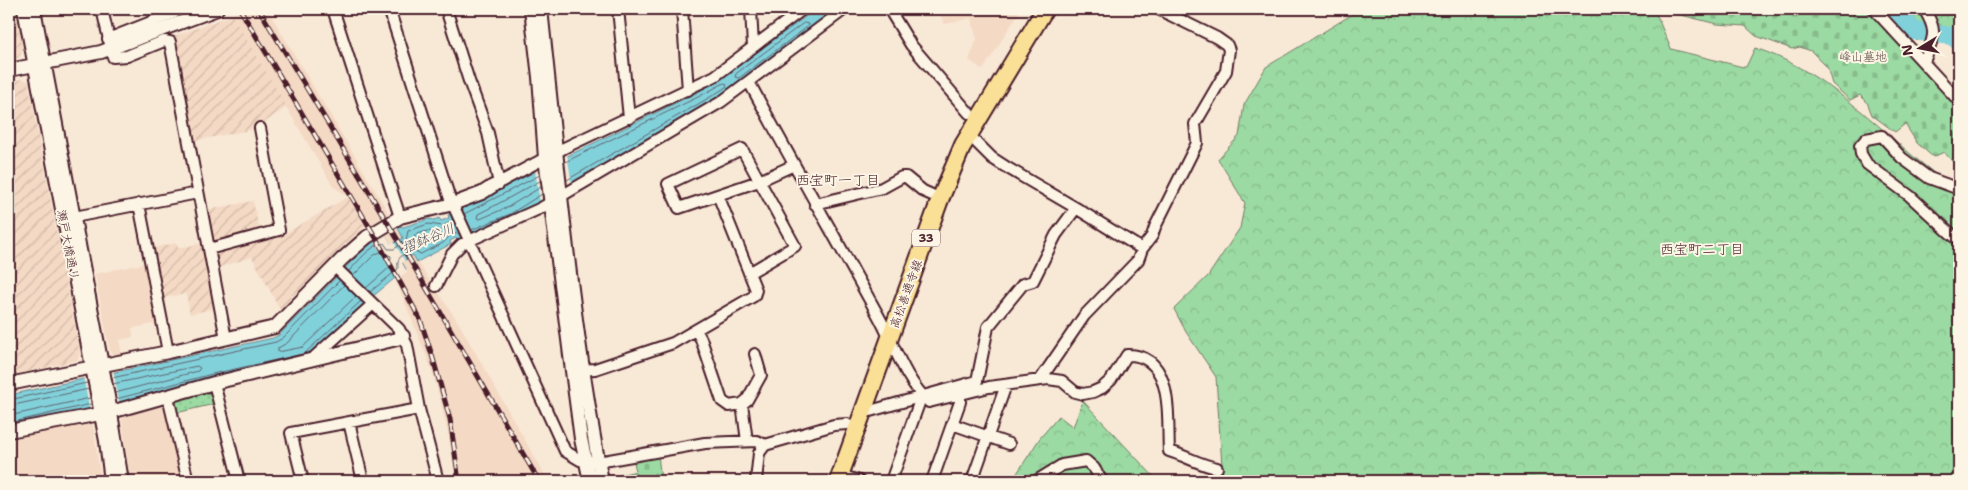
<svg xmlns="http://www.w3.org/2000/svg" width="1968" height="490" font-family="'Shantell Sans','Klee One',sans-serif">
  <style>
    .built { fill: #f4d9c4 }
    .industrial { fill: url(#industrial-furrows) }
    .forest { fill: url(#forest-crowns); stroke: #727c66 }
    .cemetery { fill: url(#cemetery-stones); stroke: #727c66 }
    .park { fill: url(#park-dots); stroke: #727c66 }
    .water { fill: #81d1db; stroke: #6b8a95 }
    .pier { fill: #f8e8d6 }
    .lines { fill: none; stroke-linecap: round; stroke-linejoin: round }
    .shore { stroke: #606671; stroke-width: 1 }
    .river { stroke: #81d1db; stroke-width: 18 }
    .minor-casing { stroke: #4a1f2b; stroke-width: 14 }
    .tertiary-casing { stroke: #4a1f2b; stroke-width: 16 }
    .primary-casing { stroke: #4a1f2b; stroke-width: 20 }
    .minor { stroke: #fcf5e5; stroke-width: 10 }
    .tertiary { stroke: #fcf5e5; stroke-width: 12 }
    .primary { stroke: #f9e096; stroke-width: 16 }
    .rail-casing { stroke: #4a1f2b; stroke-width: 5 }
    .rail { stroke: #fcf5e5; stroke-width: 3; stroke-dasharray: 9; stroke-linecap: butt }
    .labels { text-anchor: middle; stroke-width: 4; stroke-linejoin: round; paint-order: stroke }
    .shield { fill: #fcf5e5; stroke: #7f5f63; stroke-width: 1 }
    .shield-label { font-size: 11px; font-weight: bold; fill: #4a1f2b }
    .park-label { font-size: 12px; fill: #5e4e49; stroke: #fcf5e5 }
    .street-label { font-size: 12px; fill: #4a1f2b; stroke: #fcf5e5 }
    .neighbourhood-label { font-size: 14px; fill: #4a1f2b; stroke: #fcf5e5 }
    .water-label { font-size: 14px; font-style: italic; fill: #5a5460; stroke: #fcf5e5 }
  </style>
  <defs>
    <pattern id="industrial-furrows" width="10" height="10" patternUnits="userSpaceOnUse" patternTransform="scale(1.25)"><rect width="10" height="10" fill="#f4d9c4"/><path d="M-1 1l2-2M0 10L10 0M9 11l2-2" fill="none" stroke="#d3baa9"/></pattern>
    <pattern id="forest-crowns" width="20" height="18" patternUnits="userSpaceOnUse" patternTransform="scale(1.25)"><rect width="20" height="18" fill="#9bdaa2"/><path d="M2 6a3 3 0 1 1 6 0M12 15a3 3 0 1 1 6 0" fill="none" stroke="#87bb8c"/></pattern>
    <pattern id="cemetery-stones" width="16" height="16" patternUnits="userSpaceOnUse" patternTransform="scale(1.25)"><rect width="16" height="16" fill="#9bdaa2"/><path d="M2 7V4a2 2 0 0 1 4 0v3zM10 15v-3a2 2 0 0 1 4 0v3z" fill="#87bb8c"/></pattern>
    <pattern id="park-dots" width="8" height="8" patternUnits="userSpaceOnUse" patternTransform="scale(1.25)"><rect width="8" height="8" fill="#9bdaa2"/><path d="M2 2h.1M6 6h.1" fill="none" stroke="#87bb8c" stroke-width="1.8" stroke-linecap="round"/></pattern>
  </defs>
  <rect width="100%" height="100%" fill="#f8e8d6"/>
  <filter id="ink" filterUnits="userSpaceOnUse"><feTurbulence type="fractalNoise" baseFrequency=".02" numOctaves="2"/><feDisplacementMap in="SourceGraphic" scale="10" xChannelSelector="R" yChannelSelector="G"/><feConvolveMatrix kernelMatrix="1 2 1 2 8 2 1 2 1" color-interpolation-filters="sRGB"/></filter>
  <g filter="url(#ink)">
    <path class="built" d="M246,9H267L403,237L391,245L385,235L374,241L348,197L333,186L232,15Z
      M937,9H1021L983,70L969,60L977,39L971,18L945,24Z
      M413,255L458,322L548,481H456L449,438L440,398L430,365L395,278L406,269L401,262Z
      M147,263L158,323L132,328L133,337L119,340L122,355L116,356L110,352L95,274Z
      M160,405L166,410L184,481H130L122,419L125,415Z
      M89,423L93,425L101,481H9V439Z"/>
    <path class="industrial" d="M9,9H15L23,51L18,58L9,59Z
      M232,15L287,107L255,129L193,141L174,39L175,36Z
      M22,79L28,81L80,354L77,360L9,376V81Z
      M348,197L365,226L361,229L363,234L344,245L312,280L313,282L311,284L291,296L289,306L282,313L252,257L217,268L214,255L218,250L282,232L284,234Z
      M253,201L260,233L216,245L212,242L206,210Z
      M177,243L178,248L204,243L216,308L190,314L186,294L161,298L151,248Z"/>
    <path class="forest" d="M1357,9H1654L1671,49L1743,67H1746L1755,48C1817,68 1866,115 1914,157C1929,169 1944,181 1959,193V481H1223L1216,377L1186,332L1174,309L1208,276L1240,228L1245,203L1218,159L1239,136L1244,105L1266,67L1356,12Z
      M1885,9H1959V41L1937,22L1917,41Z
      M1083,401L1155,478L1154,481H1012L1040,438L1059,416L1073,427Z"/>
    <path class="cemetery" d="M1665,9H1867L1898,37L1959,108V169L1944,152L1933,157L1917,143L1905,124L1895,132L1872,115L1867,102L1860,95L1850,100L1832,84L1827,67L1811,51L1800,47L1792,49L1756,36L1745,26L1717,24L1669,12Z
      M658,454L661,481H621L620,475L636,471L633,458Z"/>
    <path class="park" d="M206,392L212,395L214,404L176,413L174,406L178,399Z"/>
    <path class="water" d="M816,9H840L715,101L510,220L458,241L456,238L450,241L451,244L417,262L413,255L402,262L406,269L372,297L310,356L123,402L9,428V395L273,338L279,335L366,247L385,235L391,245L403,238L398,228L401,226L403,227L429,219L434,220L439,218L441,221L449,218L448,215L494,194V192L698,92L723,77Z"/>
    <path class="pier" d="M567,154L572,185L540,202L535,170Z
      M385,234L391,244L394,242L405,261L402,263L407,272L396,279L374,241Z
      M113,370L120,405L90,411L83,376Z"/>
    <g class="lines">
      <path class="shore" d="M804,23L808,24L807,27L739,78L735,77L736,74Z
        M565,162L700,96L724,83L727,84L726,87L712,96L567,180
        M540,181C519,192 499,204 478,214L477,218L480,219L508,207L541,187
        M464,214L540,175
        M471,230L510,214L542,194
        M428,231L439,232L440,235L421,246L414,244L415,235Z
        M349,271C358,262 370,245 384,243L388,249H394L406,241L408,231L428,224L443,226L453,220
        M353,276L373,256L380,252L391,256L390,267L366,288
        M344,285L287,343L278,348V352L303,347L356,296
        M370,292L398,269C397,257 400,256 412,250L421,254C427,250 437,247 443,243C449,238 450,232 459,234
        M304,354L361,301
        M112,378L276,342L283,338L340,280
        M113,384L197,366L200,368L198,371L115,393
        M116,399L212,374L299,355
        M9,400L87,383
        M9,406L89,389
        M9,416L90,398
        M9,423L91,404"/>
      <path class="river" d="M1895,9L1914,31L1952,36L1959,42"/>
      <defs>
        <path id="minor" d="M102,9L113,57L127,56L164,41L170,42L226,339
          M333,9L400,217
          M389,9L449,196L565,451L580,460L598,462L705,443L757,441L765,445L834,425L847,424
          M446,9L469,81L488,133L499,184
          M618,9L629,118
          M682,9L688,90
          M751,9L753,47
          M889,9L911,45L969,113
          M1874,9L1959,101
          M1924,9C1939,33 1933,38 1924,62
          M108,39L174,13L178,9
          M749,82C791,160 835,237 878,315C894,344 904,379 929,402L989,387L1048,379L1062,381L1075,392L1083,394L1093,392L1102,388L1111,380L1127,355C1175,354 1167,419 1169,451C1186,456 1200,465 1217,468
          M969,135L992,158L1006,167L1076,208L1142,249L1152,236L1155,227L1197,143L1195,124L1226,71L1229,50L1227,45L1217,38L1158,9
          M493,186L564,148L715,76L803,9
          M1959,189L1929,178L1902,158L1882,136L1866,139L1860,146L1861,154L1867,164L1910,196L1949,232L1959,240
          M139,204L168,352
          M815,204L882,188L902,177H906L923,191L932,195
          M74,217L198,193
          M209,249L279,230L260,128
          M335,267L399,329L407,345L419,409L438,481
          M749,273L795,246L742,149L668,184L679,208L759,181L794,165
          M436,286L452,254L462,244L541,208L721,102L845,9
          M696,330L701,339L722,401L729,406L742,404L747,400L761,375L755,354
          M311,360L373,304
          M578,370L595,369L673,343L754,296L756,290L718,195
          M1040,380L1084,316L1138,260L1142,249
          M214,383L239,481
          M168,397L188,481
          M742,404L747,441
          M864,409L870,411L977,381L988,327L1023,284L1033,281L1056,235L1076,208
          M349,422L363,481
          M952,424L1009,444
          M840,475L859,481
          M303,481L291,433L419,409
          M756,481L759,453L765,445
          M891,481L922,395
          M932,481L960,402V395
          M972,481L1006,385
          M1036,481L1062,465L1086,461L1094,468L1102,481"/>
        <path id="tertiary" d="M24,9L106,441L111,481
          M34,9L110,407L122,481
          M531,9L539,77L545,158L572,371L581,439L590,481
          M541,9C558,167 572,325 602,481
          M9,70L101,52L217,9
          M9,384L168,352L275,327L342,259L367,237L400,217L453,204L482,193L493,186
          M9,431L111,412L214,383L397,339L403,336"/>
        <path id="primary" d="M838,481L939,202L963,145L1045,9"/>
      </defs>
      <use href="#minor" class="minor-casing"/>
      <use href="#tertiary" class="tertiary-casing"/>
      <use href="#primary" class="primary-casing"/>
      <use href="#minor" class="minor"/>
      <use href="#tertiary" class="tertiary"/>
      <use href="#primary" class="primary"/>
      <defs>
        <path id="rail" d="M240,9L376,238L420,319L432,355L450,419L459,481
          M259,9L410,260L539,481"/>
      </defs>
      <use href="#rail" class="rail-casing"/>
      <use href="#rail" class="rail"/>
    </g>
  </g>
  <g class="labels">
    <rect class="shield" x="912" y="229.5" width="28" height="17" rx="4"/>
    <g class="shield-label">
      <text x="926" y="242">33</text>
    </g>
    <g class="park-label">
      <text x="1863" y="61">峰山墓地</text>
    </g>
    <g class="street-label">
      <text transform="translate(68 245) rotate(79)" y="4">瀬戸大橋通り</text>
      <text transform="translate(906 294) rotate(-70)" y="4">高松善通寺線</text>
    </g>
    <g class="neighbourhood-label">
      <text x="838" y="185">西宝町一丁目</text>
      <text x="1702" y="254">西宝町二丁目</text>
    </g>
    <g class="water-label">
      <text transform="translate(428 238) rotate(-23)" y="5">摺鉢谷川</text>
    </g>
  </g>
  <rect width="1968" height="490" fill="none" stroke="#fcf5e5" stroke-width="30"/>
  <rect x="15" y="15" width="1938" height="460" fill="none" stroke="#4a1f2b" stroke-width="2" filter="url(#ink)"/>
  <g transform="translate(1920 48) rotate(260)" stroke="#fcf5e5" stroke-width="4" paint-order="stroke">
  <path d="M0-4L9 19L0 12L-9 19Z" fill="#4a1f2b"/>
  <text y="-8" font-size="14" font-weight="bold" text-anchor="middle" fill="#4a1f2b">N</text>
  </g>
</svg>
